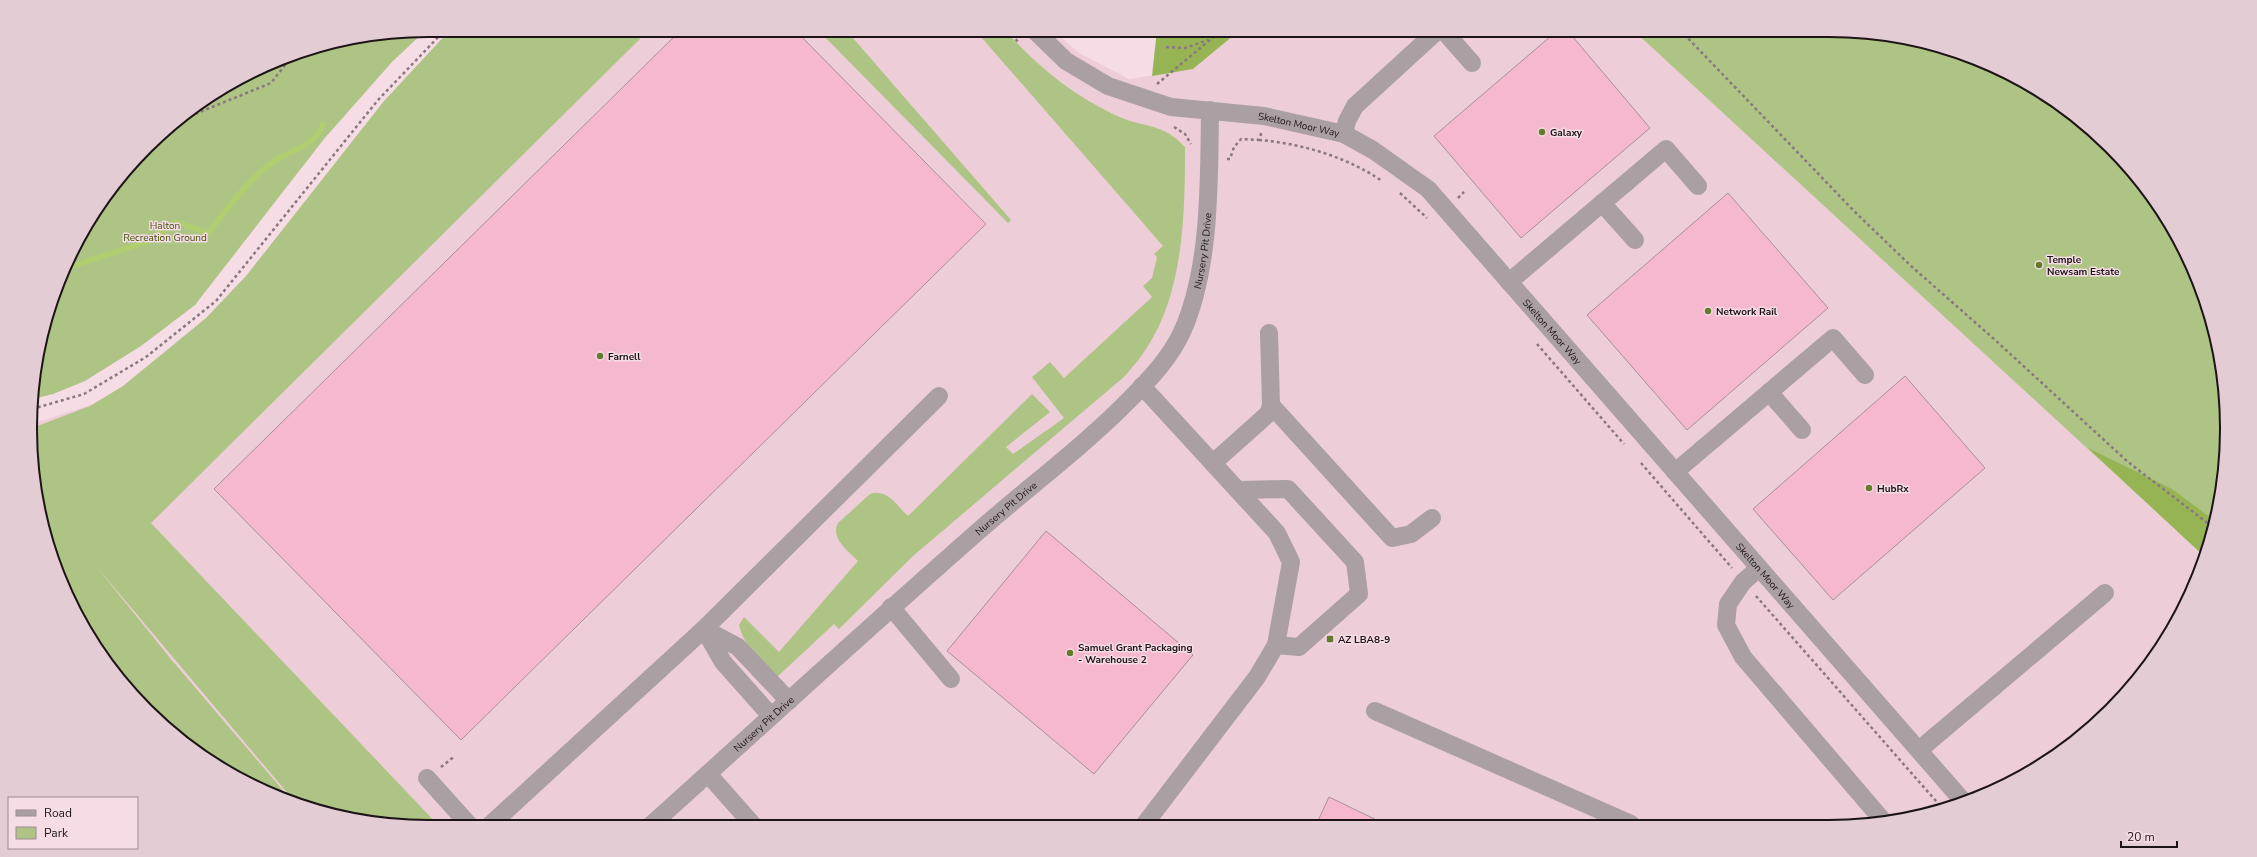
<svg xmlns="http://www.w3.org/2000/svg" width="2257" height="857" font-family="'Nunito Sans',sans-serif">
  <style>
    .built { fill: #edcdd8 }
    .green { fill: #aec484 }
    .forest { fill: #97b454 }
    .lines { fill: none; stroke-linecap: round; stroke-linejoin: round }
    .stream { stroke: #b1ce6f; stroke-width: 5.5 }
    .building { fill: #f5b8cf; stroke: #a79199 }
    .path { stroke: #89787e; stroke-width: 2.5; stroke-dasharray: 3 3; stroke-linecap: butt }
    .minor { stroke: #aaa0a3; stroke-width: 18 }
    .poi-dot { fill: #647b2c; stroke: #f5dce5; stroke-width: 1.5 }
    .labels { text-anchor: middle; stroke-width: 3; stroke-linejoin: round; paint-order: stroke }
    .street-label { font-size: 10px; fill: #1d1417; stroke: #f5dce5 }
    .poi-label { font-size: 10px; font-weight: bold; fill: #1d1417; stroke: #f5dce5; text-anchor: start }
    .park-label { font-size: 10px; fill: #3d4f06; stroke: #f5dce5 }
    .rim { fill: none; stroke: #1d1417; stroke-width: 2 }
  </style>
  <rect width="100%" height="100%" fill="#f5dce5"/>
  <path class="built" d="M490,30H1053L1079,53L1129,79L1193,69L1240,30H1633L2204,556L2186,605L2160,650L2091,728L2005,786L1932,813L1881,824L429,827L325,813L252,786L186,745L129,691L97,650L60,581L38,506L31,454L32,424L191,372Z"/>
  <path class="green" d="M426,30L392,62L324,139L195,305L141,346L85,381L53,394L33,399V376L51,300L83,229L112,186L166,129L229,83L300,51L351,38Z
    M450,30H649L151,523L440,827H429L325,813L295,802L96,566L170,658L292,801C257,788 216,768 186,744C92,669 28,550 32,428L90,406L123,386L206,318L246,276L384,101Z
    M818,30H846L1011,220L1008,223Z
    M975,30H1005C1037,66 1071,94 1115,115C1141,128 1163,122 1185,147C1185,213 1184,292 1146,349C1140,359 1132,367 1125,376L913,556L839,629L834,624L777,677C762,661 744,647 739,625L744,617L779,652L858,561C848,551 830,538 838,523L870,494C887,488 897,506 908,516L1032,394L1050,412L1006,447L1013,454L1064,418L1032,377L1050,362L1064,378L1152,297L1143,286L1152,278L1157,257L1154,254L1163,246Z
    M1633,30H1828L1932,44L2005,71L2071,112L2128,166L2174,229L2206,301L2224,377L2226,455L2213,532L2204,556Z"/>
  <path class="forest" d="M1157,30H1240L1193,69L1152,76Z
    M2088,448L2172,489L2215,521L2204,556Z"/>
  <g class="lines">
    <path class="stream" d="M66,268L149,241L175,222L208,233C228,209 247,180 273,162C290,150 316,146 323,124"/>
  </g>
  <path class="building" d="M681,30H795L986,224L461,740L214,489Z
    M1558,30H1567L1650,128L1521,238L1434,136Z
    M1728,193L1828,308L1687,430L1587,315Z
    M1905,376L1985,468L1833,600L1753,509Z
    M1046,531L1193,655L1094,774L947,651Z
    M1329,797L1387,825H1316Z"/>
  <g class="lines">
    <path class="path" d="M1008,30L1019,43
      M1680,30L1854,211L1911,266L1994,339L2128,462L2214,528
      M1166,47L1185,48L1208,40
      M1157,84L1222,30
      M173,123L271,83L289,60L290,56
      M1174,127L1185,134L1191,144
      M1261,133L1260,140C1303,144 1347,157 1382,181
      M1227,159H1230L1234,147L1241,139L1260,140
      M1400,193L1427,218
      M1458,198L1464,192
      M1537,344L1624,444
      M32,409L84,394L146,357L216,301L378,100L445,30
      M32,413L37,409
      M1641,463L1732,568
      M1756,596L1943,809
      M441,767L455,756"/>
    <g class="minor">
      <path id="s1" d="M1034,30L1066,61L1108,86L1171,107L1264,116L1344,134L1373,150L1428,189L1963,801"/>
      <path d="M1443,30L1472,63"/>
      <path d="M1344,134L1347,121L1355,106L1438,30"/>
      <path d="M1602,203L1635,240"/>
      <path d="M1509,282L1666,149L1698,186"/>
      <path d="M1142,386L1277,533L1291,562L1276,645L1257,677L1144,825"/>
      <path d="M1769,392L1802,430"/>
      <path d="M1271,405L1392,538L1411,534L1432,518"/>
      <path d="M1213,463L1269,413L1271,405L1269,333"/>
      <path d="M1675,472L1833,338L1865,375"/>
      <path d="M1238,490L1288,489L1355,562L1359,594L1299,647L1276,645"/>
      <path d="M1759,568L1743,582L1728,604L1726,625L1743,657L1885,823"/>
      <path d="M891,607L951,679"/>
      <path d="M1375,711L1631,824"/>
      <path d="M771,716L723,662L704,629L738,647L789,701"/>
      <path d="M1919,750L2105,593"/>
      <path d="M708,774L754,826"/>
      <path d="M427,778L471,827"/>
      <path id="s2" d="M650,826C760,727 870,626 982,528C1031,485 1084,446 1130,399C1150,379 1170,358 1182,332C1211,268 1209,179 1210,110"/>
      <path d="M488,827L704,629L939,396"/>
    </g>
  </g>
  <g class="poi-dot">
    <circle cx="1542" cy="132" r="4"/>
    <circle cx="2039" cy="265" r="4"/>
    <circle cx="1708" cy="311" r="4"/>
    <circle cx="600" cy="356" r="4"/>
    <circle cx="1869" cy="488" r="4"/>
    <rect x="1326" y="635" width="8" height="8" rx="2"/>
    <circle cx="1070" cy="653" r="4"/>
  </g>
  <g class="labels">
    <g class="street-label">
      <text dy="4" stroke="none"><textPath href="#s1" startOffset="289">Skelton Moor Way</textPath></text>
      <text dy="4" stroke="none"><textPath href="#s2" startOffset="812">Nursery Pit Drive</textPath></text>
      <text dy="4" stroke="none"><textPath href="#s1" startOffset="625">Skelton Moor Way</textPath></text>
      <text dy="4" stroke="none"><textPath href="#s2" startOffset="477">Nursery Pit Drive</textPath></text>
      <text dy="4" stroke="none"><textPath href="#s1" startOffset="949">Skelton Moor Way</textPath></text>
      <text dy="4" stroke="none"><textPath href="#s2" startOffset="153">Nursery Pit Drive</textPath></text>
    </g>
    <g class="poi-label">
      <text x="1550" y="136">Galaxy</text>
      <text x="2047" y="263">Temple<tspan x="2047" dy="12">Newsam Estate</tspan></text>
      <text x="1716" y="315">Network Rail</text>
      <text x="608" y="360">Farnell</text>
      <text x="1877" y="492">HubRx</text>
      <text x="1338" y="643">AZ LBA8-9</text>
      <text x="1078" y="651">Samuel Grant Packaging<tspan x="1078" dy="12">- Warehouse 2</tspan></text>
    </g>
    <g class="park-label">
      <text x="165" y="229">Halton<tspan x="165" dy="12">Recreation Ground</tspan></text>
    </g>
  </g>
  <path d="M0 0H2257V857H0ZM428 37H1829A391 391 0 0 1 2220 428V429A391 391 0 0 1 1829 820H428A391 391 0 0 1 37 429V428A391 391 0 0 1 428 37Z" fill="#e4ccd5" fill-rule="evenodd"/>
  <path class="rim" d="M428 37H1829A391 391 0 0 1 2220 428V429A391 391 0 0 1 1829 820H428A391 391 0 0 1 37 429V428A391 391 0 0 1 428 37Z"/>
  <rect x="8" y="797" width="130" height="52" fill="#f5dce5" stroke="#9f8c93"/>
  <rect x="16" y="810" width="20" height="6" fill="#aaa0a3" stroke="#9f8c93"/>
  <text x="44" y="817" font-size="12" fill="#1d1417">Road</text>
  <rect x="16" y="827" width="20" height="12" fill="#aec484" stroke="#9f8c93"/>
  <text x="44" y="837" font-size="12" fill="#1d1417">Park</text>
  <path d="M2121 841v6h56v-6" fill="none" stroke="#1d1417" stroke-width="2"/>
  <text x="2127" y="841" font-size="12" fill="#1d1417" stroke="#f5dce5" stroke-width="3" paint-order="stroke">20 m</text>
</svg>
